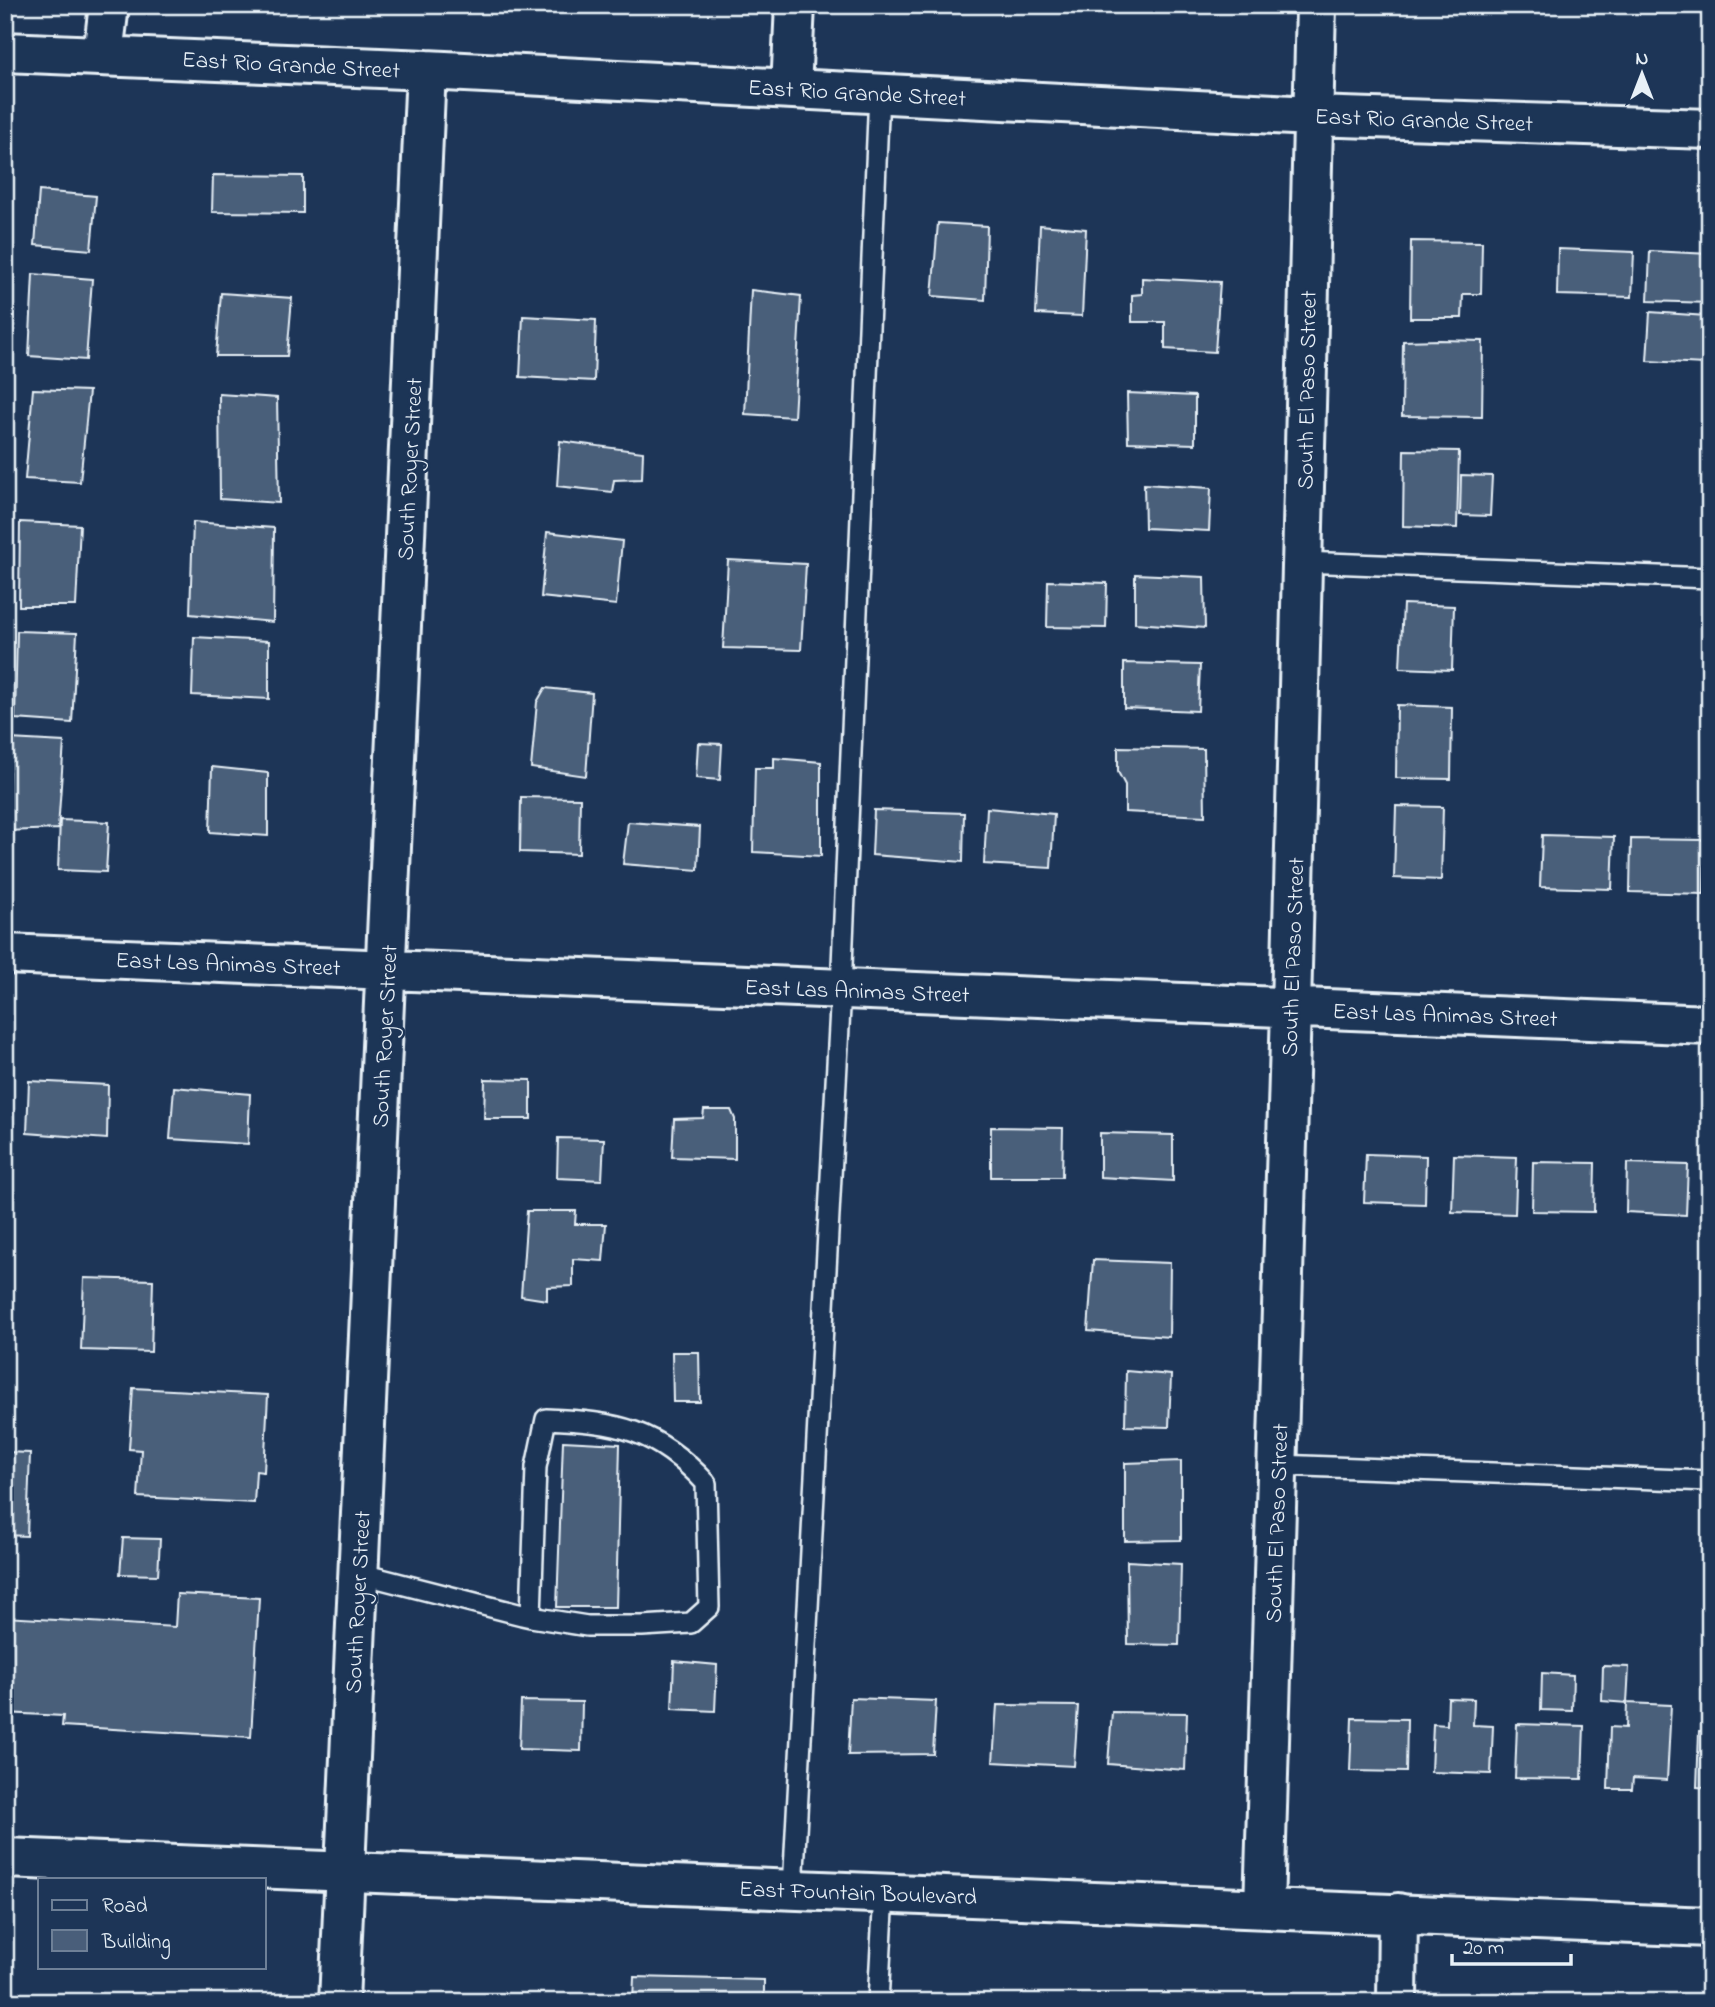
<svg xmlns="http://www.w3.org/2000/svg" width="1715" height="2007" font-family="'Indie Flower',sans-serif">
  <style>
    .building { fill: #495e7a; stroke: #e8f1f8; stroke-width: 2 }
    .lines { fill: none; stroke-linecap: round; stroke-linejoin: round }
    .lane-casing { stroke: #e8f1f8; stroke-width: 24 }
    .street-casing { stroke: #e8f1f8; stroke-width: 44 }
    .secondary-casing { stroke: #e8f1f8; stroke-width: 44 }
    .path { stroke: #e8f1f8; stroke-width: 4.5; stroke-dasharray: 7 5; stroke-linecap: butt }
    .lane { stroke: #1d3557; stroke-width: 19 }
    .street { stroke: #1d3557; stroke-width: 38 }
    .secondary { stroke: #1d3557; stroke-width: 38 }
    .labels { text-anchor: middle; stroke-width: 5; stroke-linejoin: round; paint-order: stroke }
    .street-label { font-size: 23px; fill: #e8f1f8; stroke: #1d3557 }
  </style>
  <rect width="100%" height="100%" fill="#1d3557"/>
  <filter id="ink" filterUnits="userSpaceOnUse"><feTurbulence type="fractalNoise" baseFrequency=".0143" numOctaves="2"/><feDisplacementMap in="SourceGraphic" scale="14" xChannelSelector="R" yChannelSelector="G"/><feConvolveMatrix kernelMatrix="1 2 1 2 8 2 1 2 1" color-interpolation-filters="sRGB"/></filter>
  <g filter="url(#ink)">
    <path class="building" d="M1166,5H1229V11L1165,10Z
      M213,175L303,176V213L212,212Z
      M39,191L96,196L91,250L35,245Z
      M938,223L987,226L985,300L932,296Z
      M1040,225L1086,229L1082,316L1036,314Z
      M1411,241L1482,242L1481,294H1463L1462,318H1410Z
      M1558,249L1634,252L1632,297L1557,295Z
      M1650,251L1710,254V303L1648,301Z
      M33,274L92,279L86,360L29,356Z
      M1142,278L1220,282L1215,352L1165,349V322H1132V295L1142,294Z
      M751,290L801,296L794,417L745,414Z
      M221,293L292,298L287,356H216Z
      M1650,312L1706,316L1704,364L1647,361Z
      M523,316L596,320L594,381L520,377Z
      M1440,340L1483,341L1482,417L1402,416L1403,341Z
      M33,389L89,391L80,482L25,479Z
      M1127,393L1195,396V444L1128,442Z
      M219,394L277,398L279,503L220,499Z
      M560,441L643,452L642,479L614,480L612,492L557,486Z
      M1404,450L1459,451L1457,528L1403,526Z
      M1461,475L1492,476L1490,516L1460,515Z
      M1144,484L1211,488L1209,531L1145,528Z
      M20,522L80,525L76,606H19Z
      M193,522L274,528L273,622L190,614Z
      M547,532L622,541L616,605L541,597Z
      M728,560L806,564L801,650L723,648Z
      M1135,574L1204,577L1205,628L1135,623Z
      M1048,581L1107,583L1106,628L1047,627Z
      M1403,604L1454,606L1452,670L1400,668Z
      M17,631L77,633L72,723L15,719Z
      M194,637L269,641V699L192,695Z
      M1124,663L1200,665L1198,711L1124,708Z
      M545,688L592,693L586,776L531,768L537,702Z
      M1397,705L1452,707L1451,779L1396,778Z
      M10,739L64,742L58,829L6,831Z
      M698,743L722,744L720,780L696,778Z
      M1118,747L1204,749L1205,816L1125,812V785L1118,772Z
      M774,758L821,762V856L753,852L755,768H774Z
      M212,767L268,773V836L210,832Z
      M521,797L580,798L579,854L520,852Z
      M1396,806L1443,807L1441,880L1394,878Z
      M987,808L1054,814L1051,868L984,864Z
      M874,810L964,813L963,862L872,855Z
      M60,820L109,822L106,872L58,870Z
      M628,822L700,827L698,870L623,864Z
      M1542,835L1614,837L1612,889L1540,887Z
      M1631,839L1705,840L1704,894L1630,892Z
      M485,1079L531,1080V1119H484Z
      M29,1081L108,1085L107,1139L27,1133Z
      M174,1087L250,1094L248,1144L170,1139Z
      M704,1110H731L735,1119V1159L672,1157L674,1119L703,1118Z
      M991,1127L1063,1128L1062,1177H991Z
      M1100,1133L1173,1135V1181L1100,1177Z
      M558,1138L604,1139L602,1180L557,1178Z
      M1366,1154L1426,1156L1425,1204L1364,1202Z
      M1454,1155L1517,1157L1515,1214L1452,1212Z
      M1533,1162L1595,1163L1594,1212L1532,1211Z
      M1627,1163L1688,1165L1686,1215L1626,1212Z
      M527,1211H576L575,1224H606L603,1261L573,1259V1286L547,1287V1300L521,1296Z
      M1093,1260L1170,1263L1169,1337L1088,1331Z
      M84,1278L153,1280L151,1352L81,1350Z
      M672,1352H699L700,1402H673Z
      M1126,1371L1171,1375L1169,1427L1125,1426Z
      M133,1388L268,1395L264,1472L256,1471L254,1503L138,1497L141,1450L129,1449Z
      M563,1441L620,1444L616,1607H557Z
      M5,1452L30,1453L27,1536L5,1535Z
      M1181,1461V1540L1125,1541V1463Z
      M123,1538L160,1539L158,1575L120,1574Z
      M1127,1561L1181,1564L1179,1645L1128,1644Z
      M177,1594L259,1598L251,1737L62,1726L63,1716L5,1713V1617L175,1627Z
      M674,1661L717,1665L715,1711L672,1709Z
      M1603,1666L1629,1667L1627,1703L1602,1701Z
      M1542,1673L1573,1675L1572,1711L1541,1710Z
      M851,1698L936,1701L933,1754L848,1755Z
      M1448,1698L1474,1699L1473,1725L1493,1726L1491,1774L1431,1772L1433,1724L1447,1725Z
      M521,1701L582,1702L581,1751L519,1749Z
      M1627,1703L1671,1705L1667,1780L1633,1778L1632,1789H1608L1610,1727L1626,1728Z
      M997,1705L1078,1706L1074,1766L993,1762Z
      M1112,1712L1187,1713L1185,1770L1108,1764Z
      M1352,1718L1407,1719L1406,1772L1350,1771Z
      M1517,1724L1584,1726L1582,1779L1515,1778Z
      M1699,1731H1710V1788L1697,1787Z
      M634,1977L764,1980V2002H633Z"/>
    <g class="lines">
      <defs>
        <path id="lane" d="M1302,562L1710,578
          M1277,1465L1710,1481
          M358,1573L522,1615L531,1617L587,1626H642L691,1623L709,1607L706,1483C656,1429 618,1422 546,1419L536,1467L531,1617
          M793,1889L841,989L879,93
          M878,2002L884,1893"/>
        <path id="street" d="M5,52L426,70L1312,116L1710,129
          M103,55L109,5
          M791,89L795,5
          M5,954L1710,1025
          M1264,1908L1291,1008L1316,5
          M339,2002L426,70
          M1397,2002L1398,1913"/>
        <path id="secondary" d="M5,1858L1710,1927"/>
      </defs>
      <use href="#lane" class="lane-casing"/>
      <use href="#street" class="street-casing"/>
      <use href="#secondary" class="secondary-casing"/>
      <path class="path" d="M841,11V5"/>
      <use href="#lane" class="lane"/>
      <use href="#street" class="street"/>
      <use href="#secondary" class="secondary"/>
    </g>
  </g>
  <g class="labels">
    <g class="street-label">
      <text transform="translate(291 64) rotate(3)" y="8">East Rio Grande Street</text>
      <text transform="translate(857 92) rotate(3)" y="8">East Rio Grande Street</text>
      <text transform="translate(1424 119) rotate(2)" y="8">East Rio Grande Street</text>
      <text transform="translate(1306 390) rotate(-89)" y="8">South El Paso Street</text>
      <text transform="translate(409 469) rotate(-87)" y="8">South Royer Street</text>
      <text transform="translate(1292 957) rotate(-88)" y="8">South El Paso Street</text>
      <text transform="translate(228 963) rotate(2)" y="8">East Las Animas Street</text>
      <text transform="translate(857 990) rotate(2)" y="8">East Las Animas Street</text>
      <text transform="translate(1445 1014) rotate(2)" y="8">East Las Animas Street</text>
      <text transform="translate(384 1036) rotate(-87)" y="8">South Royer Street</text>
      <text transform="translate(1276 1523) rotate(-88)" y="8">South El Paso Street</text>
      <text transform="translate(357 1602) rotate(-87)" y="8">South Royer Street</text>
      <text transform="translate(858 1892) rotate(2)" y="8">East Fountain Boulevard</text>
    </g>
  </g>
  <rect width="1715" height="2007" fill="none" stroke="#1d3557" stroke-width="28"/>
  <rect x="14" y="14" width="1687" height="1979" fill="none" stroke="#e8f1f8" stroke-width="2.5" filter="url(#ink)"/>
  <rect x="38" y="1878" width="228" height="91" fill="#1d3557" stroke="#6e8097" stroke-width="2"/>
  <rect x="52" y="1900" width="35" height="10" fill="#1d3557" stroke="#6e8097" stroke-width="2"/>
  <text x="102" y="1912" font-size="21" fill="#e8f1f8">Road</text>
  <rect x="52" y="1930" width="35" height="21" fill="#495e7a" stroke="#6e8097" stroke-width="2"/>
  <text x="102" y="1948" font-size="21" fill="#e8f1f8">Building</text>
  <g transform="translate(1642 74)" stroke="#1d3557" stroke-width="5" paint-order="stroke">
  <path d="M0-5L12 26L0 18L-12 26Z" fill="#e8f1f8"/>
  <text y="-10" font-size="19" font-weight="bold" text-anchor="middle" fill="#e8f1f8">N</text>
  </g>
  <path d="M1452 1954v10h119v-10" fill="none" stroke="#e8f1f8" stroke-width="3.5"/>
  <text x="1463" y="1954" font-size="21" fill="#e8f1f8" stroke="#1d3557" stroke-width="5" paint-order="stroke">20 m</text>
</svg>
